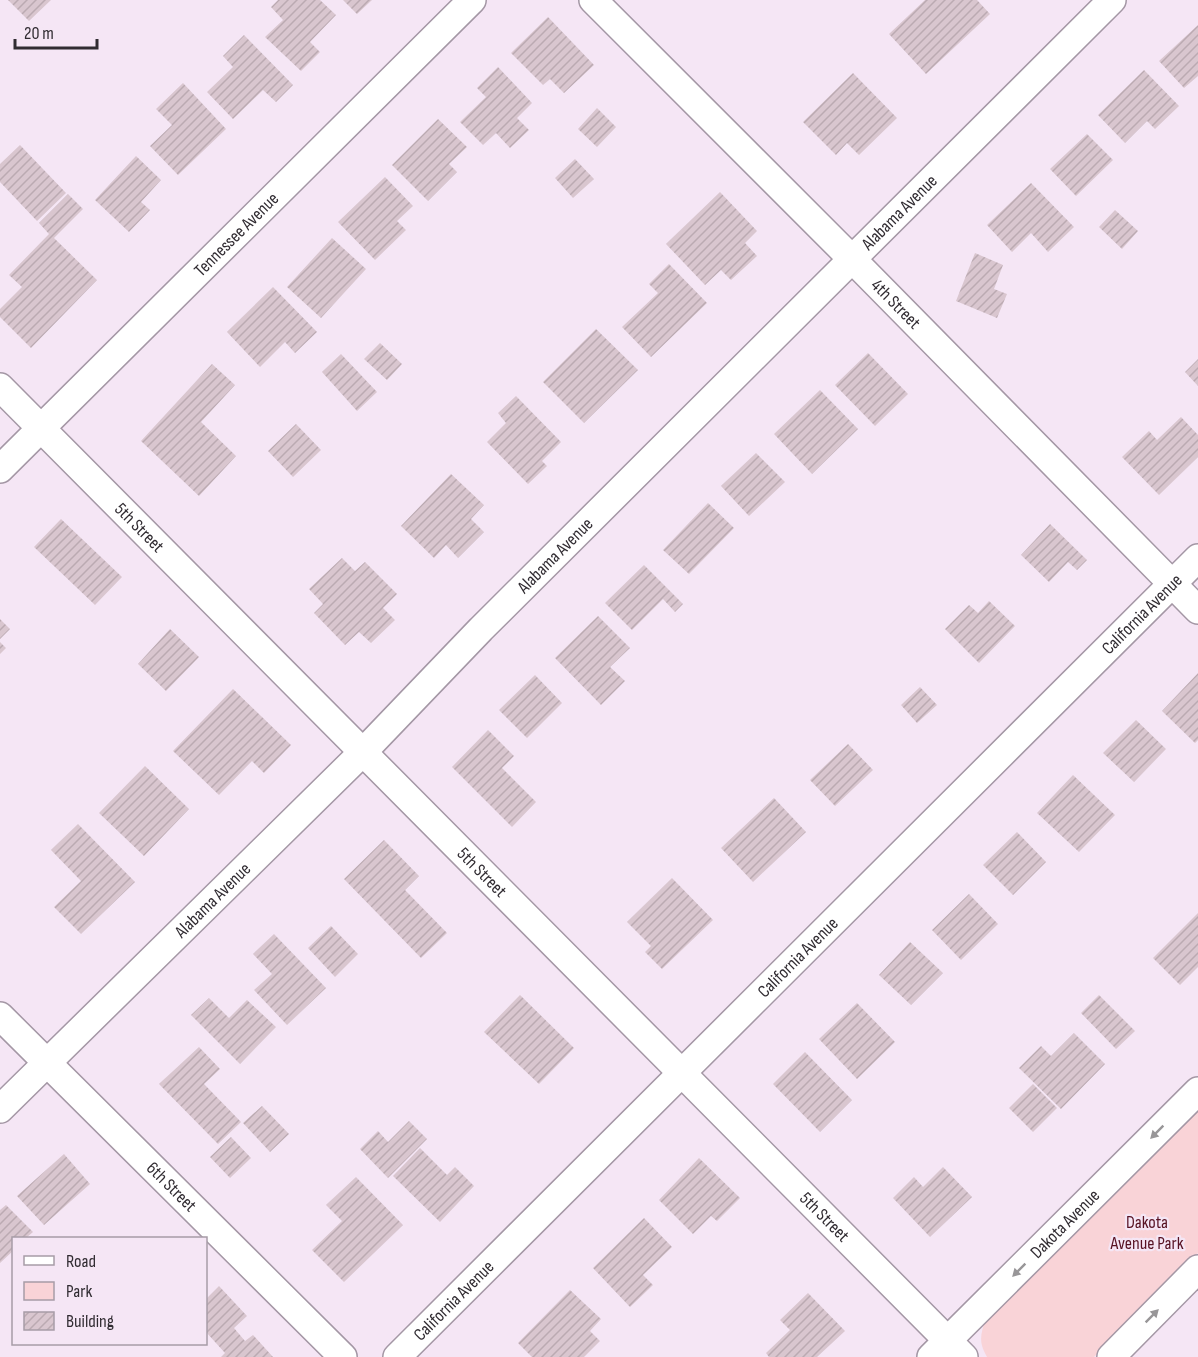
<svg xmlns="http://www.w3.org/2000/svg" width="1198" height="1357" font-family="'Sofia Sans Condensed',sans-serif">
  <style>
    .green { fill: #f9d3d7 }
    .building { fill: url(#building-hatch) }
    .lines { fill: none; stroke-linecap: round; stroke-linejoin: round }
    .street-casing { stroke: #a497a5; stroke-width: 30 }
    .street { stroke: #fff; stroke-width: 27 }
    .oneway { fill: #989698 }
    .labels { text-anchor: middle; stroke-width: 4.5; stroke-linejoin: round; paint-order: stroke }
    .street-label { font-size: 18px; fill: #312c32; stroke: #f5e6f5 }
    .park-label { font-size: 18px; fill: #571223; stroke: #f5e6f5 }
  </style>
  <defs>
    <pattern id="building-hatch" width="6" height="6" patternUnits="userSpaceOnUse" patternTransform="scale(1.5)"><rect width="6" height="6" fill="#d9c6cf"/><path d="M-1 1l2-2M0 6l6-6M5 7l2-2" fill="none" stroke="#bbaab2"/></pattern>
  </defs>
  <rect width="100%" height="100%" fill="#f5e6f5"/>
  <path class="green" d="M1198,1109V1253L1094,1357H987C979,1343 980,1336 985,1321Z"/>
  <path class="building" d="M8,0H51L29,21Z
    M278,0H320L336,15L310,42L320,52L301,71L265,37L283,20L271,7Z
    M343,0H372L357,14Z
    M925,0H977L990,14L926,74L889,34Z
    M548,17L594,65L564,93L550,79L543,85L511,53Z
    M1198,25V76L1184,88L1159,61Z
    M244,35L293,85L276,102L263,90L233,119L207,92L233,67L223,56Z
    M498,67L532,103L517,118L529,130L510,148L496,133L483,145L460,122L486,97L477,88Z
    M1144,70L1179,106L1155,129L1147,121L1125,143L1098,115Z
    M853,73L897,118L859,155L847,143L836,155L803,122Z
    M183,83L226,129L178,175L150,146L172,125L156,109Z
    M597,108L616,127L597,147L578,129Z
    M438,119L467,147L449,164L457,172L428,201L392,165Z
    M1087,134L1113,160L1076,196L1050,169Z
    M20,145L66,193L37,221L0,182V164Z
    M136,156L161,180L141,202L150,210L129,232L95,200Z
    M575,159L594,179L573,198L555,178Z
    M385,177L413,206L397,221L406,230L375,260L338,222Z
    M1031,183L1074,227L1048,252L1031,233L1012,252L987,225Z
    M720,192L757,231L745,243L757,256L731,280L721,270L705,285L666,244Z
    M68,194L83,209L54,238L97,280L31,348L0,317V309L22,287L9,275L49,234L39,223Z
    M1115,210L1138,231L1122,249L1099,227Z
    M332,238L366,269L321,318L287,287Z
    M975,253L1003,265L994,289L1007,294L997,318L956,301Z
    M669,264L707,303L651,357L622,327L658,293L649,284Z
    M273,287L317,332L295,353L285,342L260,367L227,332Z
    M596,329L638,370L584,423L543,382Z
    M380,343L402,364L387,380L364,359Z
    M868,353L908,394L875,426L835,385Z
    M341,354L377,392L357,411L322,372Z
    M1198,359V386L1185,372Z
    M212,364L235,385L201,422L236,456L199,496L141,441Z
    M820,390L858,429L812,474L774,434Z
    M516,396L561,442L542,461L547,466L528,484L487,442L506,423L498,413Z
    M1181,417L1198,435V457L1159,495L1122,457L1149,431L1157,440Z
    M296,424L321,450L293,477L268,451Z
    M756,453L785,482L749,516L721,486Z
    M451,474L484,505L471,519L484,532L458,558L446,545L434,558L401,526Z
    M708,503L734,528L689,574L663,550Z
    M61,519L122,577L95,605L34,547Z
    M1050,524L1087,560L1077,570L1068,562L1049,582L1021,555Z
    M342,558L355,571L365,562L397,594L383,608L395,620L371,643L359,632L345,645L314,613L323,604L309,589Z
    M644,565L683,604L675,612L663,599L632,630L605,603Z
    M989,601L1015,626L979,663L945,629L969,605L978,613Z
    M598,616L630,648L610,667L625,681L601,705L555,658Z
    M0,619L10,629L0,639Z
    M170,629L199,657L166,691L138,664Z
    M0,642L6,648L0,654Z
    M1198,673V740L1195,743L1162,711Z
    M535,675L562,703L527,738L499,710Z
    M920,687L937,705L917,723L901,705Z
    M233,689L291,745L264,773L252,761L219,795L173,751Z
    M1136,720L1166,749L1134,782L1103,753Z
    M488,730L514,756L502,768L536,802L512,827L452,767Z
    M848,744L873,770L835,806L810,780Z
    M145,766L189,809L144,856L99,813Z
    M1073,775L1115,815L1079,852L1037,813Z
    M774,798L806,832L753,882L721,848Z
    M78,824L135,882L81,934L54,907L81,881L51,850Z
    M1017,832L1046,862L1013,895L983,865Z
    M384,840L419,876L405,890L447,933L421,958L344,879Z
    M672,878L713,920L662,969L645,952L651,946L627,922Z
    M969,894L998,924L961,960L932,930Z
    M1198,913V967L1180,985L1153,958Z
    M331,926L358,954L335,977L308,948Z
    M274,934L326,988L287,1025L254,990L272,974L253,954Z
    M910,942L943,973L911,1005L879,975Z
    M520,995L574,1048L539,1084L484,1032Z
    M1099,995L1135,1031L1116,1049L1081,1013Z
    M209,998L229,1018L247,1000L276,1027L240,1064L191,1015Z
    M857,1003L895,1042L857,1079L819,1039Z
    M1074,1033L1105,1064L1061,1109L1019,1068L1041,1046L1051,1056Z
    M199,1047L220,1069L204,1084L241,1122L218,1144L159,1084Z
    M805,1052L852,1100L820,1132L773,1084Z
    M1033,1084L1057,1108L1033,1132L1009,1108Z
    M262,1106L289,1134L270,1152L243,1123Z
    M409,1121L427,1139L388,1178L360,1149L378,1131L388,1142Z
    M231,1137L251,1158L230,1178L210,1157Z
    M420,1148L447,1175L455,1167L474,1186L440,1222L393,1176Z
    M64,1154L90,1184L44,1225L17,1196Z
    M699,1158L740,1198L717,1221L711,1216L693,1234L659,1200Z
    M943,1167L972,1197L930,1237L893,1198L914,1177L923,1187Z
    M356,1177L403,1225L344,1282L312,1250L342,1221L326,1205Z
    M6,1205L33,1232L26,1238H14V1250L0,1263V1210Z
    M644,1218L672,1247L643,1275L653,1285L630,1307L593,1268Z
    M219,1286L247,1316L234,1328L245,1341L253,1335L273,1357H221L225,1353L206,1332V1299Z
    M570,1290L601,1319L590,1331L600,1341L584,1357H532L518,1343Z
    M808,1293L845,1331L817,1357H769L766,1353L790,1330L780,1320Z"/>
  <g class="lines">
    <defs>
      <g id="street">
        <path id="s1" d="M593,0L852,259L1198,610"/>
        <path id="s2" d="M0,387L964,1357"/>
        <path id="s3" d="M0,469L472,0"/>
        <path id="s4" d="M0,1016L343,1357"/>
        <path id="s5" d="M0,1109L363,752L481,629L1112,0"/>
        <path id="s6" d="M397,1357L1198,558"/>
        <path id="s7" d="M931,1357L1198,1091"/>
        <path d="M1111,1357L1198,1269"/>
      </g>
    </defs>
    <use href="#street" class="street-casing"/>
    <use href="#street" class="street"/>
  </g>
  <defs><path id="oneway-solid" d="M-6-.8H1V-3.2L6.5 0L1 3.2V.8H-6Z" transform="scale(1.5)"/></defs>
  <g class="oneway">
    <use href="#oneway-solid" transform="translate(1157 1132) rotate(135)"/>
    <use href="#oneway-solid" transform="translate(1019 1270) rotate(135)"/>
    <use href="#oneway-solid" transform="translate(1152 1316) rotate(-45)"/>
  </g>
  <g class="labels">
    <g class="street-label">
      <text dy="6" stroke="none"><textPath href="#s5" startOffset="1270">Alabama Avenue</textPath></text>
      <text dy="6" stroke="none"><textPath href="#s3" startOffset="333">Tennessee Avenue</textPath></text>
      <text dy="6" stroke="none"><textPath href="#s1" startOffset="429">4th Street</textPath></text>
      <text dy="6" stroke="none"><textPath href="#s2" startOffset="198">5th Street</textPath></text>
      <text dy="6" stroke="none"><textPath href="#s5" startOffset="784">Alabama Avenue</textPath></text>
      <text dy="6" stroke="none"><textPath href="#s6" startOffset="1052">California Avenue</textPath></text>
      <text dy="6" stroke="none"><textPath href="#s2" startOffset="684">5th Street</textPath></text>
      <text dy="6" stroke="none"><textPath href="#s5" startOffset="298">Alabama Avenue</textPath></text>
      <text dy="6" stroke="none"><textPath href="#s6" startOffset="566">California Avenue</textPath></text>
      <text dy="6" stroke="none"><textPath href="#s4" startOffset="242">6th Street</textPath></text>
      <text dy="6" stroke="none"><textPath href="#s2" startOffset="1170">5th Street</textPath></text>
      <text dy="6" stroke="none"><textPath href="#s7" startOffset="189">Dakota Avenue</textPath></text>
      <text dy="6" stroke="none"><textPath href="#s6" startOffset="80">California Avenue</textPath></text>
    </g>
    <g class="park-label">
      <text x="1147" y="1228">Dakota<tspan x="1147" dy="21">Avenue Park</tspan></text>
    </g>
  </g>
  <rect x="12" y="1237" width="195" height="108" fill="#f5e6f5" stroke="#a79ca7" stroke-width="1.5"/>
  <rect x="24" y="1256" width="30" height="9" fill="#ffffff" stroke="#a79ca7" stroke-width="1.5"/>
  <text x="66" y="1267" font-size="18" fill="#312c32">Road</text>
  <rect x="24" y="1282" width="30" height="18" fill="#f9d3d7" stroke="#a79ca7" stroke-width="1.5"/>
  <text x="66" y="1297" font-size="18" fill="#312c32">Park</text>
  <rect x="24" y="1312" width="30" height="18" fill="url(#building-hatch)" stroke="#a79ca7" stroke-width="1.5"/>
  <text x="66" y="1327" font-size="18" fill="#312c32">Building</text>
  <path d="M15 39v9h82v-9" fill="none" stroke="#312c32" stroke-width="3"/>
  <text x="24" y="39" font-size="18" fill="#312c32" stroke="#f5e6f5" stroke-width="4.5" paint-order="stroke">20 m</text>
</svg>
